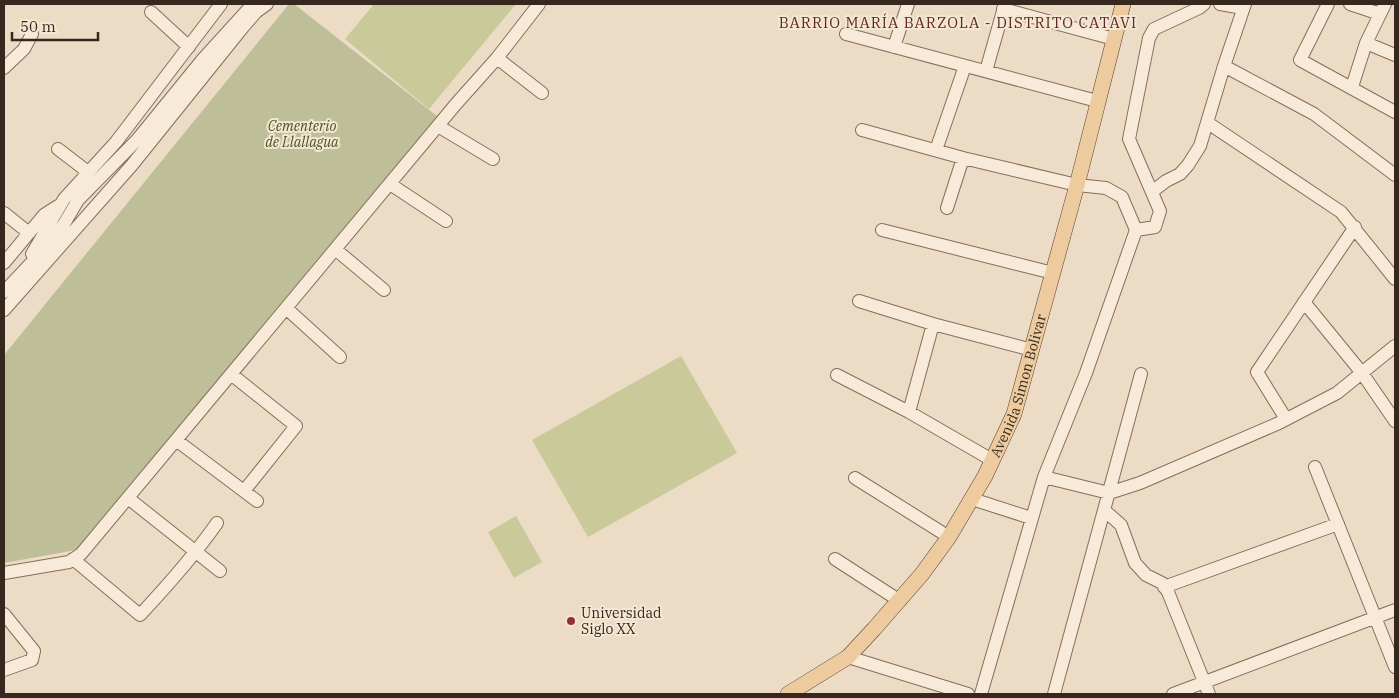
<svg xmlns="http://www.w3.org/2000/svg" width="1399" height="698" font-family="'IBM Plex Serif',serif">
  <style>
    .green { fill: #c9c999 }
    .cemetery { fill: #bebf98 }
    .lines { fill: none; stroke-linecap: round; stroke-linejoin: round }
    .minor-casing { stroke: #866d5c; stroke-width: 14 }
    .major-casing { stroke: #543c30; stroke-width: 16 }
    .minor { stroke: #f7ead8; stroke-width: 12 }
    .major { stroke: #edcb9f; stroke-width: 15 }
    .poi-dot { fill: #912f3b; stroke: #f4e7d4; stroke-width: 2 }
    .labels { text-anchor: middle; stroke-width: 4; stroke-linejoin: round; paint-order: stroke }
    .park-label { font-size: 14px; font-style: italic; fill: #4c5227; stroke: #f4e7d4 }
    .street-label { font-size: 14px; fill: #36281f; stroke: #f4e7d4 }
    .poi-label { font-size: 14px; fill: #36281f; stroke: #f4e7d4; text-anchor: start }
    .neighbourhood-label { font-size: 15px; letter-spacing: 1px; fill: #612721; stroke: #f4e7d4 }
  </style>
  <rect width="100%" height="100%" fill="#ecdcc5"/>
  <path class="green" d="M374,4H516L429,109L345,39Z
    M681,356L737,453L588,537L532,440Z
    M516,516L542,562L514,578L488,532Z"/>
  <path class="cemetery" d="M289,4H294L437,116L76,550L4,563V355Z"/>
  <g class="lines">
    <defs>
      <path id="minor" d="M1220,4L1243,8
        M1328,4L1300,60L1395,112
        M1350,4L1380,14
        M1003,9L1114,39
        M151,12L189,47
        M846,34L1097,101
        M1366,43L1395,55
        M894,47L908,4
        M497,58L542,93
        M1224,66L1314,114L1395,175
        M4,68L24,49L32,34
        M986,71L1005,4
        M1352,87L1366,43L1385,4
        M1208,123L1341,212L1395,279
        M438,126L493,159
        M862,130L963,158L1077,185L1106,188L1122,197L1136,230L1086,373L1044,477L981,694
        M58,149L88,172
        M936,150L965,66
        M390,184L446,221
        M1153,191L1166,181L1180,174L1188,165L1200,146L1224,66L1245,4
        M947,208L963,158
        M4,213L29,233
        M882,230L1053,273
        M1136,230L1155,227L1160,211L1129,139L1149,38L1154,29L1199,8L1204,4
        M335,249L384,290
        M32,254L64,199L116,142L221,4
        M4,263L44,215L58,206
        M4,292L47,246L64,224L78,200L137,140L203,59L253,4
        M859,301L933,324L1032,350
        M1304,302L1362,373L1395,421
        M286,308L340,357
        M4,310L132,165L243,27L256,12L267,4
        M231,374L296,426L244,491
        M837,375L909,412L992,460
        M909,412L933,324
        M1286,419L1257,372L1355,227
        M176,440L257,501
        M1315,467L1395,667
        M1044,477L1109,493L1140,483L1279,423L1337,393L1395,346
        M855,478L949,537
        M128,498L220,571
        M972,499L1031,518
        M1104,510L1121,525L1135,563L1146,575L1162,583L1168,592L1209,694
        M73,559L140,615C168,585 194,556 217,523
        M835,559L900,601
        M4,573L69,562L81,554L456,104L497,58L539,4
        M1164,587L1338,524
        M4,614L34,651L32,660L4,670
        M848,657L968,694
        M1054,694L1141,374
        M1173,694L1395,610"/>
      <g id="major">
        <path id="s1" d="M788,694L848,657L874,629L922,574L949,537L985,476L1014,414L1077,185L1123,4"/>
      </g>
    </defs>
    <use href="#minor" class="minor-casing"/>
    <use href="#major" class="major-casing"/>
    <use href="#minor" class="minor"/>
    <use href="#major" class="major"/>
  </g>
  <circle class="poi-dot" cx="571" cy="621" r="5"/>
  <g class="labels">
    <g class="park-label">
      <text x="302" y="131">Cementerio<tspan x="302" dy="16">de Llallagua</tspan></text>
    </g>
    <g class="street-label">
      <text dy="5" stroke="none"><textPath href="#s1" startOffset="395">Avenida Simon Bolivar</textPath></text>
    </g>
    <g class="poi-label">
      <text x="581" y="618">Universidad<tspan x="581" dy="16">Siglo XX</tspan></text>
    </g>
    <g class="neighbourhood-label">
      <text x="958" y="28">BARRIO MARÍA BARZOLA - DISTRITO CATAVI</text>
    </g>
  </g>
  <rect width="1399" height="698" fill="none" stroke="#36281f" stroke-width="10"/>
  <path d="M12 32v8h86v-8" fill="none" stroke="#36281f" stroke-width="2.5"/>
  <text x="20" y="32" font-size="15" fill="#36281f" stroke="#f4e7d4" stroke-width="4" paint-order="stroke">50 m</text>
</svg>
